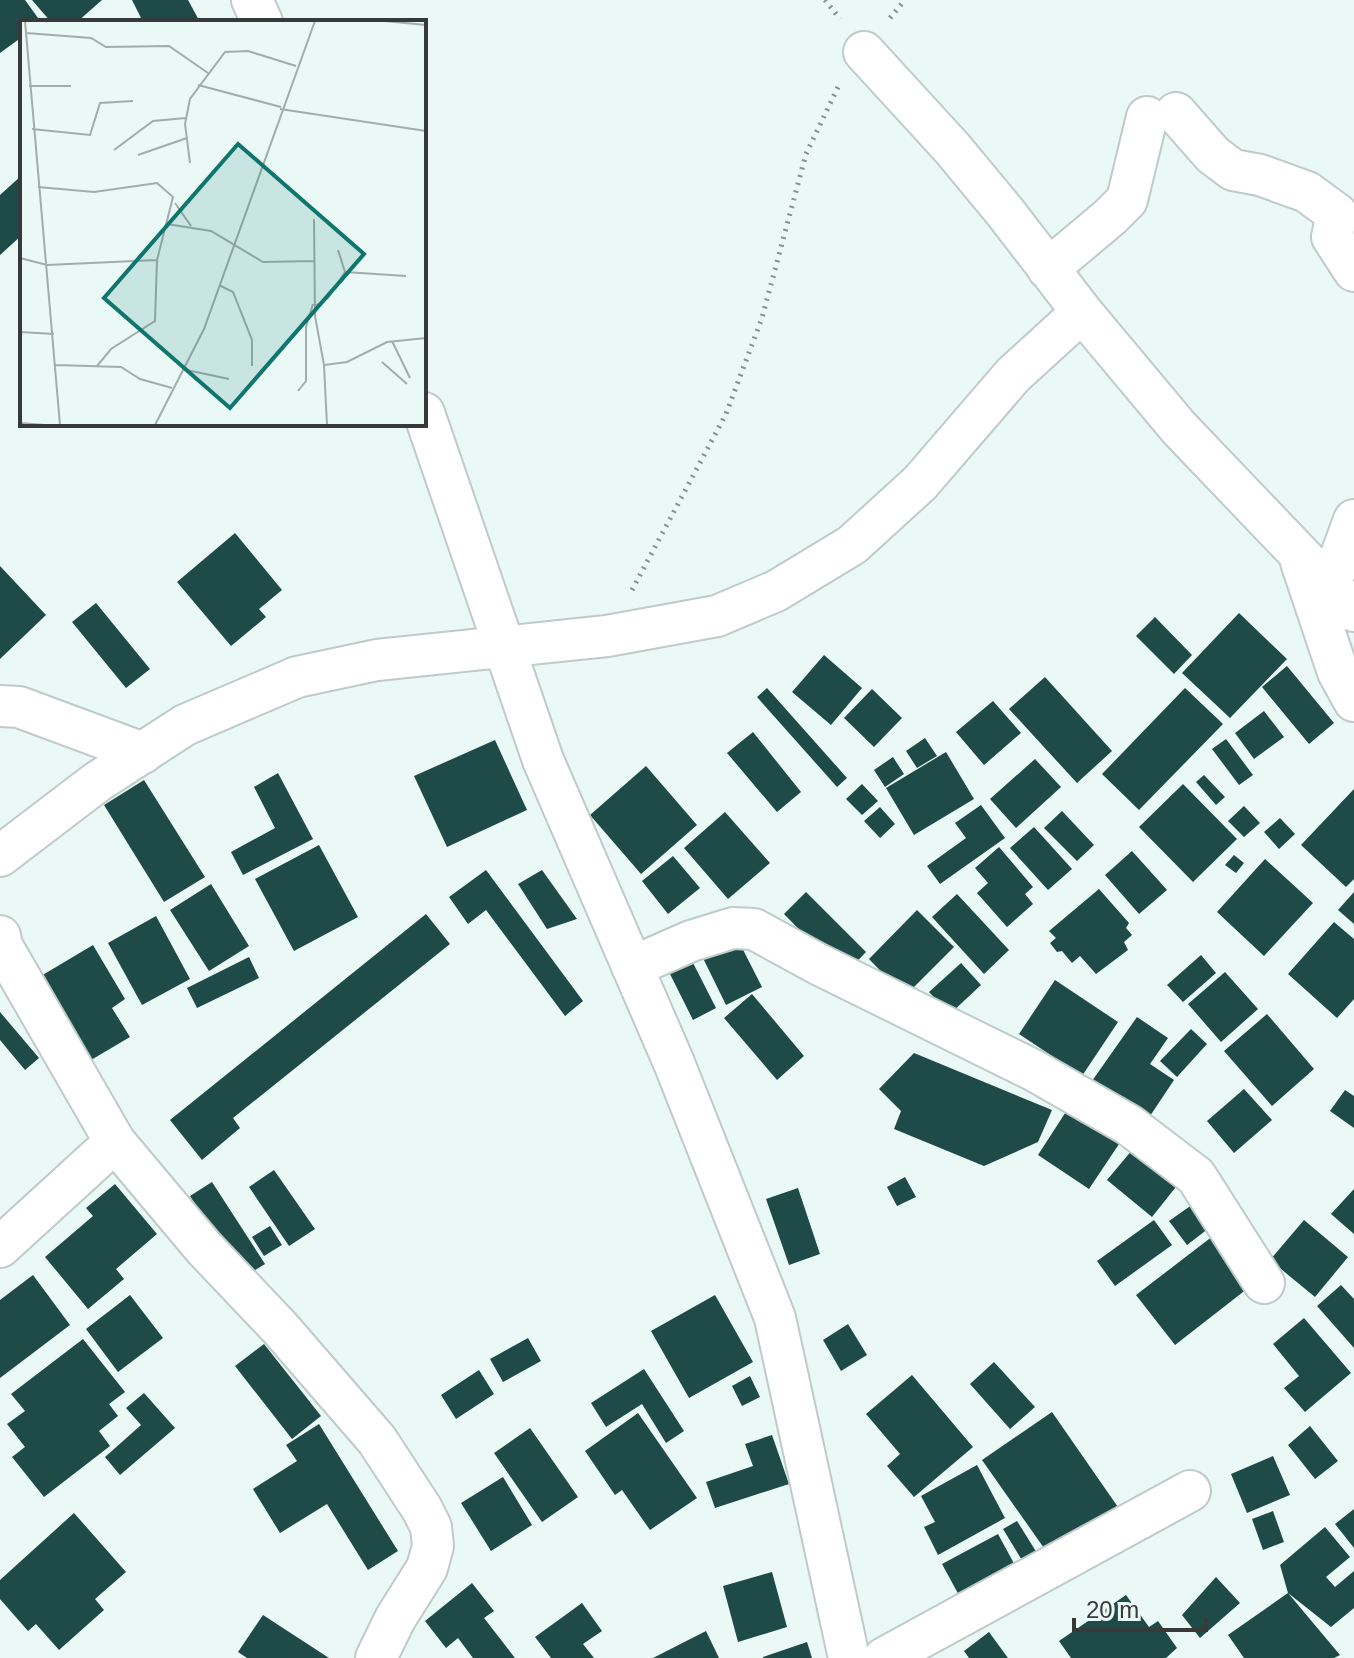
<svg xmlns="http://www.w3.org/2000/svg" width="1354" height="1658" font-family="Helvetica,sans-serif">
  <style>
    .building { fill: #1e4b47 }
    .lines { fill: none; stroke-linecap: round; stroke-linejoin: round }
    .street-casing { stroke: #becbc9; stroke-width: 44 }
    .path { stroke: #889190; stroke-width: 5; stroke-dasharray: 2 6; stroke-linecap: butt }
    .street { stroke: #fff; stroke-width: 40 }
    .inset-road { fill: none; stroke: #a2acab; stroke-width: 2 }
    .view { fill: #0f766e; fill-opacity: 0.15; stroke: #0f766e; stroke-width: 4 }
    .inset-edge { fill: none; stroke: #363b3a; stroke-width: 4 }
  </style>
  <rect width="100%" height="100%" fill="#eaf8f6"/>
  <path class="building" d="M0,0H25L41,22H22V37L0,53Z
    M32,0H102L77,22H51Z
    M132,0H188L200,22H143Z
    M22,175V235L0,255V195Z
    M235,533L282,590L259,609L266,617L231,646L177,582Z
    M0,566L46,615L0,659Z
    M96,603L150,669L126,688L72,622Z
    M1239,613L1287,659L1230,718L1182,673Z
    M1155,617L1192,655L1174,674L1136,636Z
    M824,655L862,688L831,725L792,692Z
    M1287,666L1334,723L1309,744L1262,687Z
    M1045,677L1112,751L1077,783L1009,709Z
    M767,688L847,778L837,787L757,697Z
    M1185,688L1223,724L1139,810L1102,774Z
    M872,689L902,718L874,747L844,718Z
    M993,701L1021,733L984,765L956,732Z
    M1264,711L1284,737L1254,759L1235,733Z
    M753,732L801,792L777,812L727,753Z
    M925,738L937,756L917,768L906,751Z
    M1226,739L1253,775L1239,785L1212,749Z
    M495,740L527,810L447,847L414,776Z
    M946,752L974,799L914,835L886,788Z
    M893,757L904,774L885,787L874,770Z
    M1035,759L1061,787L1016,828L990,799Z
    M646,766L697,825L641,874L590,815Z
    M278,773L313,839L243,875L231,852L275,828L254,787Z
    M1204,775L1225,797L1216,805L1196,782Z
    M144,780L205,877L164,902L104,805Z
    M862,784L878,801L862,815L846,799Z
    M1183,784L1237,839L1193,882L1139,827Z
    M1354,789V879L1346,887L1301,845Z
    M981,805L1005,838L940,884L927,866L966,838L955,823Z
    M1244,806L1260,823L1244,837L1228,821Z
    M880,807L895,824L880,838L864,821Z
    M1062,811L1094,845L1077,861L1044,828Z
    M725,812L770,863L728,899L684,848Z
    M1280,818L1295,834L1279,849L1264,832Z
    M1034,827L1072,869L1048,890L1010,848Z
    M319,845L358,917L294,951L255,879Z
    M999,847L1033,887L1025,894L1033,904L1007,927L977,893L988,883L975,868Z
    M1132,851L1167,890L1139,914L1105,875Z
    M1234,855L1244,863L1236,873L1225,865Z
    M673,856L700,888L668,914L642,881Z
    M1265,859L1313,903L1264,956L1217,912Z
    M486,870L583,1001L565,1016L486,910L468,924L449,897Z
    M542,870L577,919L547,929L518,884Z
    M211,884L249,946L209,971L170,910Z
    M1099,889L1129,923L1126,928L1132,935L1124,942L1128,950L1096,974L1080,956L1072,963L1062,951L1057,952L1050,943L1056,938L1049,931Z
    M806,892L866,952L844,975L784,914Z
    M1354,892V924L1338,910Z
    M957,894L1009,950L984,974L932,917Z
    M917,910L954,947L905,996L869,959Z
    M426,914L450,944L233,1118L240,1128L202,1160L170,1120Z
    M156,916L190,979L142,1005L108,943Z
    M1334,922L1354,939V999L1337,1018L1288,974Z
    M735,934L762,987L726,1005L700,952Z
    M93,945L125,999L112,1008L130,1037L91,1060L41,976Z
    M1201,955L1216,973L1183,1002L1167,985Z
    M249,957L259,978L197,1008L187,988Z
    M690,957L716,1008L693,1020L667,968Z
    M961,963L981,985L950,1014L929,992Z
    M1225,972L1258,1009L1221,1042L1188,1004Z
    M1055,980L1118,1022L1082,1076L1019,1034Z
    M752,994L804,1056L777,1080L724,1018Z
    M0,1012L39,1058L25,1070L0,1040Z
    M1267,1014L1314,1069L1272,1106L1224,1051Z
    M1137,1017L1168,1038L1150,1064L1174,1080L1148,1119L1092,1081Z
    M1191,1029L1207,1044L1177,1077L1160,1061Z
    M914,1053L1052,1110L1038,1142L984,1166L894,1129L901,1111L879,1089Z
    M1244,1089L1272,1120L1234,1153L1207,1121Z
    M1345,1090L1354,1096V1128L1330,1111Z
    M1069,1107L1121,1141L1089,1189L1038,1155Z
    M1143,1137L1187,1173L1152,1217L1107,1180Z
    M274,1170L315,1229L289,1246L249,1187Z
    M905,1177L916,1197L897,1206L887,1187Z
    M212,1182L265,1264L242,1278L190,1196Z
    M115,1184L157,1234L116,1269L124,1279L88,1309L45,1257L93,1216L86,1208Z
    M798,1188L820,1254L789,1265L766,1199Z
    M1354,1189V1234L1331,1214Z
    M1196,1202L1213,1225L1187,1245L1169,1221Z
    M1154,1220L1172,1245L1115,1286L1097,1261Z
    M1304,1220L1348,1257L1315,1297L1270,1260Z
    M270,1226L282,1245L264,1256L252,1237Z
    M1213,1236L1252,1285L1175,1345L1136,1295Z
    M33,1275L70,1325L0,1378V1300Z
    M1341,1285L1354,1299V1348L1317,1306Z
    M130,1295L163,1338L118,1372L86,1329Z
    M715,1295L753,1362L689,1398L651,1331Z
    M1304,1318L1351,1373L1305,1412L1284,1388L1299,1376L1273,1344Z
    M848,1324L867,1355L841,1371L823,1340Z
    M528,1338L541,1361L503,1382L490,1359Z
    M83,1339L125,1392L109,1404L118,1416L99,1431L110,1446L44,1497L12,1457L25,1447L7,1424L25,1411L11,1394Z
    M264,1344L321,1416L292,1439L235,1366Z
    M994,1362L1035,1407L1010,1429L970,1384Z
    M644,1369L684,1431L666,1443L642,1404L606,1427L591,1403Z
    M479,1370L494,1394L456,1419L441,1395Z
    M912,1375L973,1447L914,1497L887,1466L900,1454L866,1414Z
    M750,1376L760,1397L742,1406L732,1386Z
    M144,1393L175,1428L120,1475L105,1457L141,1425L126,1408Z
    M1052,1412L1120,1510L1051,1558L982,1460Z
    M638,1413L697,1498L650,1530L622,1490L615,1495L585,1451Z
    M319,1424L398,1551L368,1570L327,1504L280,1533L253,1489L297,1461L286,1445Z
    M1310,1426L1338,1461L1315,1479L1288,1445Z
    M530,1428L578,1497L542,1522L494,1453Z
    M772,1435L789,1484L715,1508L706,1482L753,1466L745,1444Z
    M1273,1456L1290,1495L1247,1513L1231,1474Z
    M977,1465L1005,1518L938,1555L924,1527L935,1522L921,1496Z
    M503,1477L532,1525L491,1551L461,1503Z
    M1354,1509V1548L1335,1524Z
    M1273,1511L1284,1542L1263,1550L1252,1519Z
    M74,1513L126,1572L95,1599L104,1610L59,1650L36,1624L28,1631L0,1599V1580Z
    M1017,1521L1037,1553L1023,1562L1003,1529Z
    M1325,1527L1350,1557L1326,1577L1335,1587L1354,1571V1608L1331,1627L1288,1593L1340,1655L1334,1658H1244L1228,1635L1288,1593L1280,1565Z
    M998,1534L1017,1569L961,1599L942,1564Z
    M772,1572L787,1627L738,1642L723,1586Z
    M1216,1577L1240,1603L1200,1638L1182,1615Z
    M472,1583L494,1611L484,1618L515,1658H473L458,1638L446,1648L425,1621Z
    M1126,1595L1149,1627L1158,1621L1177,1648L1166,1658H1071L1059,1641Z
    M582,1603L602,1631L583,1644L594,1658H551L535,1637Z
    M263,1615L329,1658H247L238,1652Z
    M706,1631L719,1658H653Z
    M989,1632L1008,1658H969L964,1651Z
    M807,1642L812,1658H763V1657Z"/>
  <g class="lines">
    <defs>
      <path id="street" d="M252,0L262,22
        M864,52L952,148L1005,212L1082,312L1179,428L1354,611
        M1176,113L1213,155L1233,170L1260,175L1307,192L1337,214L1332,237L1354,271
        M1048,269L1110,217L1127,200L1147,117
        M424,413L543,760L674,1063L775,1318L849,1658
        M1301,562L1338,672L1354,701
        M1330,585L1354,520
        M0,706L19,707L143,753
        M0,856L97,782L185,725L297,677L377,660L607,636L717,616L776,591L852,545L920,483L1013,375L1082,312
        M0,936L2,946L115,1142L204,1248L280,1328L377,1440L422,1509L431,1527L433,1546L427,1568L395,1619L376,1658
        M632,967L691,941L733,928L754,929L818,964L1033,1070L1129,1125L1196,1176L1264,1283
        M0,1247L115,1142
        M884,1658L1190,1491"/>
    </defs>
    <use href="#street" class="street-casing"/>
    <path class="path" d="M825,0L840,19
      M890,18L905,0
      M632,590L726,414L762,318L806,154L838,87"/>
    <use href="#street" class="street"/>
  </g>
  <g transform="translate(20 20)">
    <rect width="406" height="406" fill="#eaf8f6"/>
    <path class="inset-road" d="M5,1L40,405M364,1L406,5M6,13L71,18L86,27L149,26L188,53M178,65L261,87M9,66H51M260,89L406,111M12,109L70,115L80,83L113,81M94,130L133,101L166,98M118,135L167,118M170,143L165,104L170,79L205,32L228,31L276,46M18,167L74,172L137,163L153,177L137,240L135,301L91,329L77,346M155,183L171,206M294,199L295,296L304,345M147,204L191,211L243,242L294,241M0,238L27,245L137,240M325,252L386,256M199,265L213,272L232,320V346M295,286L308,278L325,252L318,230M0,312L34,314M372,321L390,358M362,342L387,364M35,345L101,347L120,359L152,368M162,349L209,359M278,371L286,361V307L293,284M0,403L25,405M135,405L184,309L295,1M307,405L304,345L327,342L367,322L406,318"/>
    <path class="view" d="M218,124L344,234L210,388L84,278Z"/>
    <rect width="406" height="406" class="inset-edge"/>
  </g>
  <path d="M1074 1618v12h132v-12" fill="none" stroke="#363b3a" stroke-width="4"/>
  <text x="1086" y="1618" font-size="24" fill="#363b3a" stroke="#eaf8f6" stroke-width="6" paint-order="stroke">20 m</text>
</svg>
